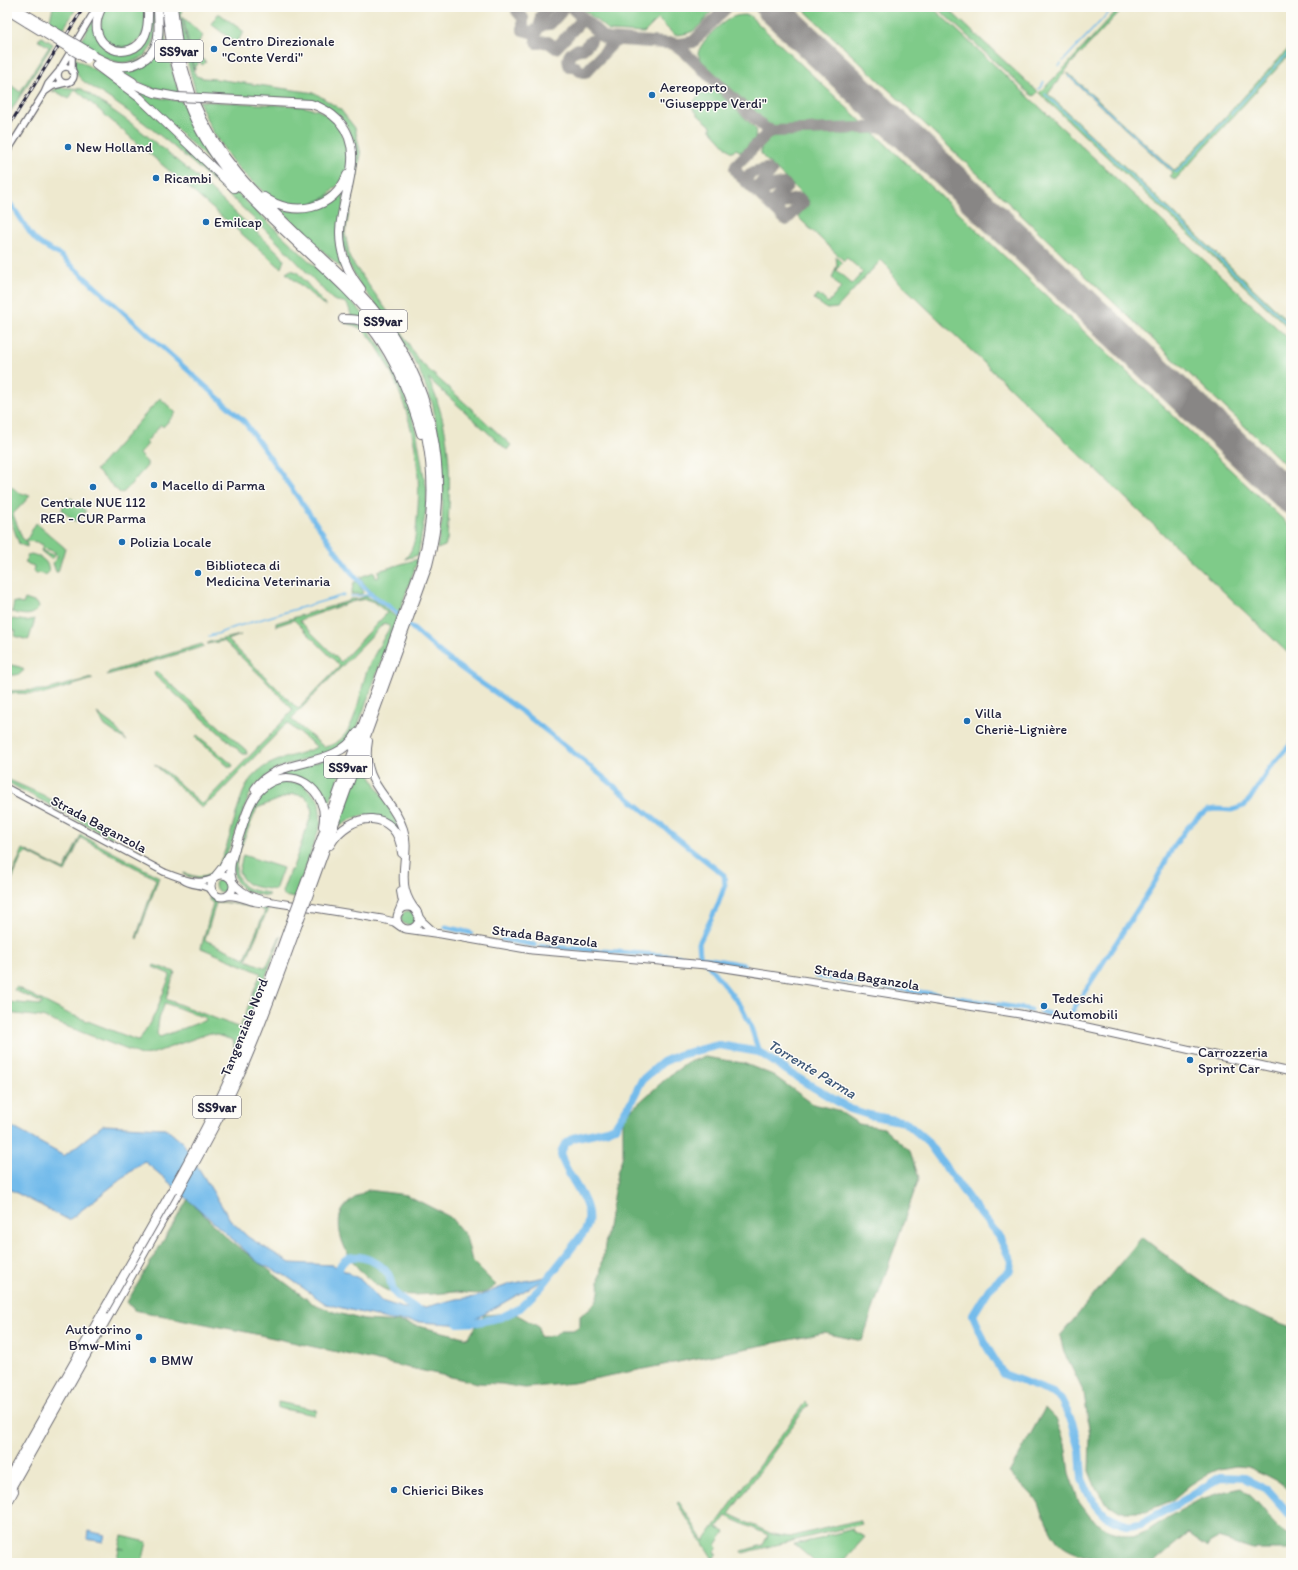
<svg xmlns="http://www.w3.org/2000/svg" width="1298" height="1570" font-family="Itim,sans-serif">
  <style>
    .green { fill: #7fcb89; stroke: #507662; fill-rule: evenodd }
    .forest { fill: #67af75; stroke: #446858 }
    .water { fill: #73bbeb; stroke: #4a6e93 }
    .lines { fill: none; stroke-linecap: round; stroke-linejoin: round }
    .stream { stroke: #73bbeb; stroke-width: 1.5 }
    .canal { stroke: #73bbeb; stroke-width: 5 }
    .river { stroke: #73bbeb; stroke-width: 8 }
    .taxiway { stroke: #888685; stroke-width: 12 }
    .runway { stroke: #888685; stroke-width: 31 }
    .minor-casing { stroke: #69686f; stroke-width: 8 }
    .major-casing { stroke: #69686f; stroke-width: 9 }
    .highway-casing { stroke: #69686f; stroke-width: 10 }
    .minor { stroke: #fff; stroke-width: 5.5 }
    .major { stroke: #fff; stroke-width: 7 }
    .highway { stroke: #fff; stroke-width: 8 }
    .rail-casing { stroke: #22223b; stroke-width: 3 }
    .rail { stroke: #fdfcf7; stroke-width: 1.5; stroke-dasharray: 4.5; stroke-linecap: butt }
    .highway-bridge-casing { stroke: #69686f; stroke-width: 10; stroke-linecap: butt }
    .highway-bridge { stroke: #fff; stroke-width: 8 }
    .poi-dot { fill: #1f6fb2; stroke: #fdfcf7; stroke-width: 1.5 }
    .labels { text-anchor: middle; stroke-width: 3; stroke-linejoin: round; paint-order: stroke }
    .shield { fill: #fdfcf7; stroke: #646373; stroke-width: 1 }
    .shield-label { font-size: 13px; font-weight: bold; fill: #22223b }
    .poi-label { font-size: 14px; fill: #22223b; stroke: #fdfcf7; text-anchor: start }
    .street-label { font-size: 14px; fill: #22223b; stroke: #fdfcf7 }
    .water-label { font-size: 15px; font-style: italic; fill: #3e5879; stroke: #fdfcf7 }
  </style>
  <rect width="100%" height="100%" fill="#fdfcf7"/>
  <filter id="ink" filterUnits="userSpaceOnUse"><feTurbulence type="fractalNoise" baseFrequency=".025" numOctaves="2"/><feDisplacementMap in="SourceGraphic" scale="8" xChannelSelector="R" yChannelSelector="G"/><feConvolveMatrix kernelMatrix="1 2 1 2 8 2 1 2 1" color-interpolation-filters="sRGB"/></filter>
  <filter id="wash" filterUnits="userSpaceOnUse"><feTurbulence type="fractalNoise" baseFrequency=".012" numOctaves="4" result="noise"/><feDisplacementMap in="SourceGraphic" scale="16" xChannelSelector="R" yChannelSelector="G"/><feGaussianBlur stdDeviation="0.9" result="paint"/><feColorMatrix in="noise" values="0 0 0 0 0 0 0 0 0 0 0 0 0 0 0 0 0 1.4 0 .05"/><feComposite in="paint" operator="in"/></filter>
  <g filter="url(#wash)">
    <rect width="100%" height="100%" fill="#eee9cf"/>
    <path class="green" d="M53,7H77L62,31L49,23Z
      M105,7H145V27L141,38L129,47H115L101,36V13Z
      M150,7H155C156,26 158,53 136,60C123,64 119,64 106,58C97,55 89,47 80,42L93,19L104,48L141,46Z
      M178,7H182L181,14L193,70L196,76L203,78L216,79L315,93L340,109L355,128L361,155L345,233L350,259L398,326L418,360L511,445L507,450L428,378C432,387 436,396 438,404C453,448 450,495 447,540L445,546L437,549L442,521L443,493L442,461L433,405L418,367L392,324L360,285L347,261L343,240L354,142L345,122L326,106L304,100L196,93L184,50Z
      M581,7H714C710,15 700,26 693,31C687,34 680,35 674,35L658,19L644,33L609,31Z
      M801,7H932L1291,341V470Z
      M936,7H946L1038,92L1034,96L1030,94Z
      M1120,7H1124L1070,65L1048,94L1291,324V330L1039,93L1069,63Z
      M162,13L167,52L179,93C151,91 140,84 117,69L152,56Z
      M218,14H220L244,32L236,43L211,24Z
      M749,15L863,123L774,126L768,124L762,119L702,61L698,54C699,43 722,21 733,17C737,15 744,15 749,15Z
      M183,17L203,36L192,51L206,62L203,65L199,62L194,70Z
      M42,37L53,44L7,117V82L20,92L49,47L38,40Z
      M1291,46V53L1175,180L1170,176L1173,173L1067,75L1068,73L1175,171Z
      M73,57L112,80L143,104L340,290L359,309L371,325L351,316C347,293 339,308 329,296C272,234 210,174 143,122C129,112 115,102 101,93C94,88 84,83 79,77C74,71 74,64 73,57Z
      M131,86C147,96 163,99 182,101L198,137L221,172Z
      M59,87L82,89L135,126L198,178L280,254L284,260L281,268L75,89L69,99L55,91L54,92L52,91Z
      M710,88L715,89L756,129L755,138L741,152L736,149L733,152L730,151L711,130V126L699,116L692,107C693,100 703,90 710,88Z
      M199,101L300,106L318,110L328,116L337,124L346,141L349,155L348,165L343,180L323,200L297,207L269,197L245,175L232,161L210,127Z
      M874,133L1291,527V656L893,276L891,270L881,260L837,308L827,309L814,299L818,294L828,303L841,288L832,278L837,265L836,257L842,263L836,270L852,284L863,272L847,258L844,261L800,219L797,214L809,201L764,158L761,153V146L768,139L774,136Z
      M344,188L343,266L341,268L281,211L285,210L298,211Z
      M291,270L297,272L322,301L326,307L286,273Z
      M351,321L364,327L369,331L385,352L408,404L417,435L424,477L427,489L426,510L418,555L405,559C415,549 416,533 417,519C423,465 411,409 385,361C380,352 375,342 368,335C362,328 353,324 344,323Z
      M160,398L176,413L163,427L161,425L146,442L148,444L139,454L147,462V466L124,492L120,493L96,470Z
      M7,483L18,492L30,496L13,514L22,538L26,541L36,523L65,548L58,572H56L53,563L58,556L55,555V552L44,548L43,551L54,555V556L51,559L41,551L43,545L37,542L27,541V547L19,544L7,509Z
      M71,498L86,511L77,521L73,520L62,510L63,506Z
      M31,554C40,556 49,561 49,572L46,575L33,572L34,566L25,563L28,555Z
      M418,559L399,613C386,601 368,593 360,577L374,572L376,578L379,577L378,571Z
      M354,582H357L363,591L362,594H351Z
      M366,596L379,603L397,618L356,731L341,748L275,769L255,786L249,796L232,842L223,861L213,874L206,878L197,879L184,875V873C190,875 198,878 205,876C232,867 232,798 253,776C270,758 296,757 317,747L287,723L212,801L210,800L202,808L154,764L165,771L201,803L203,804L274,731L293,710L262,677L225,642L223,641L207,644L209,642L241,635L228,640L298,709L340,666L294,620L276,626V623L349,601L350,599H358ZM365,599L374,602L387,613L341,662L300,621L303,619L351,602ZM384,623L390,627C382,641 374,654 368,668C358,693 357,743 324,747L291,719Z
      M25,599L37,603L39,607C34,618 21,615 12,612L14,602L23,604Z
      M13,619L26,621L35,619L29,639L28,640L14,636L16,631L8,628L11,620Z
      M202,644L204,646L195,649L107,675L109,672Z
      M7,664L20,667L24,670C20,676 14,675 7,675Z
      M156,671L246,750L247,754H243L155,676L154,673Z
      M91,678L93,679L44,694L7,693V691L46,690Z
      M97,713L113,725L127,741L105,726Z
      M197,735L233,765L232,767H229L197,739L196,737Z
      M339,755L344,757L345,762L328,807L318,791L281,775V773Z
      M361,763L365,766L393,815L402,836C385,824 374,809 352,819C347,821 343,825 338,827Z
      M7,779L43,795L113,836L111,838L7,782Z
      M277,781L302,784L319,800L321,823L295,898L284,896L282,892L290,870H292L312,813L310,802L304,796L293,794L257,808C251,824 236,853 236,869C236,875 240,882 244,886C250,891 260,891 268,893V896L255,894L244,890L236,881L232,868L255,799Z
      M81,835L159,877L137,939L136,938L156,879L81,838L65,872L26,852L21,858L7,892V887L23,849L64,870Z
      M243,855L283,868L275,890C261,887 244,889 239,871Z
      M215 885a7 7 0 1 1 14 0a7 7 0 1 1-14 0Z
      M210,896L218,901L268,909L246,960L266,968L280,936H281L236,1055L234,1054V1043L233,1040L210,1033L151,1054L141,1055L42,1017L7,1013V1002L41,1005L42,1003L14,990L16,987L67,1013L139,1041L155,1014L170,976L169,974L153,967L154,965L175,972L166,998L168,1000L240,1028L261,973L201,948L213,903L209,900ZM223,902L258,908L265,911L245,958L205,940L216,903ZM165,1003L205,1018L206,1020L160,1037L157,1034L159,1019Z
      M401 918a7 7 0 1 1 14 0a7 7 0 1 1-14 0Z
      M806,1401L807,1404L809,1405L804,1410L729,1514L772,1534L790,1537L859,1520L861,1524L743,1553L742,1551L763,1545L768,1535L726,1516L717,1528L725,1532L716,1545L718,1547L715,1552L717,1553L713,1559L677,1503L679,1502L704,1541Z
      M278,1402L317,1410L315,1415L278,1408Z
      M853,1529L852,1531L865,1537L842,1563H816L794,1544L825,1538L826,1536Z
      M122,1536L147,1542L142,1563H129L117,1560L119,1548L124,1549L119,1548Z"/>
    <path class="forest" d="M705,1057L743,1063L773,1075L813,1104L837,1110L859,1124L884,1128L910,1151L919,1178L862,1341L824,1333L573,1383L525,1388L501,1384L478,1383L246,1332L134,1310L127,1302L188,1199L228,1239L312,1303L334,1312L364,1320L401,1322L468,1338L484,1315L514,1313L539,1327L540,1337L555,1335L560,1330H573L580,1326V1316C594,1305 601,1300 599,1281L617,1173L623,1155V1117L670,1075L690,1061Z
      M368,1190L407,1195L450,1217L466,1236L472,1261L496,1285C492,1288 487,1292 483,1293C474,1295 464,1292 455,1292C438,1293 408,1298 391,1292C364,1283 334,1246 340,1216C343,1204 358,1195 368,1190Z
      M1142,1237C1169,1258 1197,1280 1227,1298C1247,1310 1269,1319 1291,1327V1493L1283,1484L1268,1476L1248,1467L1236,1466L1219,1469L1206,1475L1190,1485L1171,1501L1146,1511H1119L1104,1501L1095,1486L1089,1471L1090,1436L1084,1393L1064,1352L1060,1336Z
      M1045,1408L1056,1419L1065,1443L1069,1473L1079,1502L1091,1518L1111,1531L1132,1537L1149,1530L1168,1517L1201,1499L1222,1492L1241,1488C1246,1492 1251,1496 1255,1500C1267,1512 1275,1528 1291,1536V1549H1253L1218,1538L1209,1543L1208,1547L1188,1533L1153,1563C1129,1563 1075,1561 1058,1542C1047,1529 1044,1510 1033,1496C1026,1488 1017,1480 1009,1473Z"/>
    <path class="water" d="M7,1124L64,1156L103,1125L165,1128L183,1143L231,1221L248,1237L290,1263L333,1265L362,1280L381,1301L403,1308L426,1307L456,1299L476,1297L510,1284L550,1276L465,1325L391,1320L326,1304L286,1276L259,1263L163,1177L144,1161L69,1220L7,1188Z
      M88,1531L105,1535L103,1542L87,1539Z"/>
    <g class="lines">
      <path class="stream" d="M1063,61L1114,7
        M1059,66L1061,64
        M1273,69L1291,50
        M1068,75L1172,170
        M1039,89L1044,82
        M1045,94L1291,327
        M1231,114L1271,71
        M1175,172H1177L1228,117
        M350,596C359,597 366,593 374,596
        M209,636L217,634L235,627L344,595"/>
      <path class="canal" d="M7,200C19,212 24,228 36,240C43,247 52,250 60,255L244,421L342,560C351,572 360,584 371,594C378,600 387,604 393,610C415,631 438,652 462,669C482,684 502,697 521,711C590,764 655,822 724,875L725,885L717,907L699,943L700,955L741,1006L750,1024L759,1052
        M446,927L471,933
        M502,939L508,941
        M511,941L535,945
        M541,946L599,951
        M604,951L711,959L744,965
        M816,976L972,1000
        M976,1001L1031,1010
        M1041,1012L1065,1017L1069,1016L1155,882L1172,849L1187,828L1200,815L1208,810L1216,809L1232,810L1244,806L1250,799L1269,769L1291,744"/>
      <path class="river" d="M336,1277C338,1272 339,1267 342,1263C354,1249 380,1262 388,1274C392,1280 390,1286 394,1292C401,1301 415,1307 424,1314
        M458,1323L478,1322L502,1317L520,1308L541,1287L585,1231C599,1205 566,1179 561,1155L562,1150L565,1144L573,1138L608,1130L615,1127L631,1102L642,1080L663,1062L679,1055L719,1045L759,1052L798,1078L850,1109L869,1115L905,1122L926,1140L974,1206L999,1236L1011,1261L1010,1270L989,1289L973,1315L987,1347L1003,1374L1053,1393L1061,1399L1072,1422L1080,1450L1082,1479L1091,1499L1105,1515L1129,1526L1140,1524L1190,1497L1220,1477L1245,1478L1267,1489L1291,1516"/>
      <path class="taxiway" d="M520,7L517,11L523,18V30L530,32C538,30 542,24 541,16L549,7
        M571,7L602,36L607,39L679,44L693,42L727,7
        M561,12L550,24C539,23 533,32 537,43L548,42L556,48L583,19
        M591,41L583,49C572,48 565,57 570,67H576L580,71L585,73L613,43L619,40
        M672,43L681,49L765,128L773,131
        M749,175C754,170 760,171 766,169L771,172L755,190
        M765,190C770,185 776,186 782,184H785L787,187L771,204
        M780,205C785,200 791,201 797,199L801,200L803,203L786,220L738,174L735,169L737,164L767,134L773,131L890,127L898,129L906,135"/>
      <path class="runway" d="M771,7L1291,499"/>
    </g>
  </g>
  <g filter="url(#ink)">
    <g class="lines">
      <defs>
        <path id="minor" d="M77,40L97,7
          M72,56V71
          M58 75a8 8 0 1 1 16 0a8 8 0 1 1-16 0Z
          M60,69L69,54
          M46,91L53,86L65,83
          M7,152L44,93L48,84L59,71
          M7,788L164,872C179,878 200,887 215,877
          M183,880C192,887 206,883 213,892"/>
        <path id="major" d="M211 886a11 11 0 1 1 22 0a11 11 0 1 1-22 0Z
          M232,881C245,900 271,902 292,905
          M227,896C241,894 251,905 267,902
          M309,907L382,919L394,922L401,927
          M397 918a11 11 0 1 1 22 0a11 11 0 1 1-22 0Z
          M417,914L422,921L435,933
          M406,929L441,934L532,950L706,965L1020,1014L1087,1027L1291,1072"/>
        <path id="highway" d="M14,7L32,18
          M102,7C80,47 132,67 145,35C149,26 148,16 148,7
          M166,7L172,51L184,93
          M173,7L179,53L191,93
          M7,10L28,23
          M94,56C100,59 107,63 114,65C132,70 152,59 157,42C160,31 158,18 158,7
          M96,65L140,98L234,188
          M107,66L133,82
          M126,81L155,93L177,97
          M200,98L311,104C322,107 331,113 339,121C368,154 340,196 340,233C340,254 348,273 361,289
          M187,101C208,159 248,197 292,238C320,265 351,291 375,322C427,390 444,479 422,562L303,889
          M194,101C218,160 256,195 301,238C325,260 351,282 372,307C433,379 452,475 428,565L310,891
          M264,197C293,218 334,210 347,175
          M343,319C352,319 359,319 367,324C373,329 378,337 382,343C400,371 412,402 421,434
          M368,741C360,784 392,796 403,829C410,849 400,870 405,890C407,898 411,905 416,911
          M255,789C278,754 336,771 357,733
          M330,845C350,810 398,808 402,853
          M215,877L223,867L229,856
          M232,881C227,866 234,852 238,839C244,823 248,801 261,789C289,762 331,789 323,826
          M399,912L403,902L401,891
          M7,1481L103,1312
          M7,1495L180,1189
          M7,1504L14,1491"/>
      </defs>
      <use href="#minor" class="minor-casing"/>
      <use href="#major" class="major-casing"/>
      <use href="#highway" class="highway-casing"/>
      <use href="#minor" class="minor"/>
      <use href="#major" class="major"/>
      <use href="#highway" class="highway"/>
      <defs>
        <path id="rail" d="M67,34L84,7
          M7,129L58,47"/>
      </defs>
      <use href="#rail" class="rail-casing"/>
      <use href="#rail" class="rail"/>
      <defs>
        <path id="highway-bridge" d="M32,18L91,53
          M28,23L87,59
          M177,97L200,98
          M180,1189C203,1149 224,1109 243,1067C268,1010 288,950 310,891
          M103,1312C145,1237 190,1164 226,1086C256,1022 278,955 303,889"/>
      </defs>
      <use href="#highway-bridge" class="highway-bridge-casing"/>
      <use href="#highway-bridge" class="highway-bridge"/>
    </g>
  </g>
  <g class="poi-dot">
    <circle cx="214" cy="49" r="4"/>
    <circle cx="652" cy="95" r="4"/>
    <circle cx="68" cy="147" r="4"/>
    <circle cx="156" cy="178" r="4"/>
    <circle cx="206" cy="222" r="4"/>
    <circle cx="154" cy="485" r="4"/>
    <circle cx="93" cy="487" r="4"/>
    <circle cx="122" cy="542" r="4"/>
    <circle cx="198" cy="573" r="4"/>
    <circle cx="967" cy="721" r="4"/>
    <circle cx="1044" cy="1006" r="4"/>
    <circle cx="1190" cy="1060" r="4"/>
    <circle cx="139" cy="1337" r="4"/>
    <circle cx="153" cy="1360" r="4"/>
    <circle cx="394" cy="1490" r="4"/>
  </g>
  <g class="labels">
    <g class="shield">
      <rect x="155" y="40" width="48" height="22" rx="3"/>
      <rect x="359" y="310" width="48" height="22" rx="3"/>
      <rect x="324" y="756" width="48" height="22" rx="3"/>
      <rect x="193" y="1096" width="48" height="22" rx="3"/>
    </g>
    <g class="shield-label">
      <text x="179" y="56">SS9var</text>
      <text x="383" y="326">SS9var</text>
      <text x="348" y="772">SS9var</text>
      <text x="217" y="1112">SS9var</text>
    </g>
    <g class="poi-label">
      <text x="222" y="46">Centro Direzionale<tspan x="222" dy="16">"Conte Verdi"</tspan></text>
      <text x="660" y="92">Aereoporto<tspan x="660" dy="16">"Giusepppe Verdi"</tspan></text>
      <text x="76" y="152">New Holland</text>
      <text x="164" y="183">Ricambi</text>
      <text x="214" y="227">Emilcap</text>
      <text x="162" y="490">Macello di Parma</text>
      <text x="93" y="507" text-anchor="middle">Centrale NUE 112<tspan x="93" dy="16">RER - CUR Parma</tspan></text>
      <text x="130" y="547">Polizia Locale</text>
      <text x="206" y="570">Biblioteca di<tspan x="206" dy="16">Medicina Veterinaria</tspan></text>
      <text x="975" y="718">Villa<tspan x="975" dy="16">Cheriè-Lignière</tspan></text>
      <text x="1052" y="1003">Tedeschi<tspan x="1052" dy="16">Automobili</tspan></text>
      <text x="1198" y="1057">Carrozzeria<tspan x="1198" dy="16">Sprint Car</tspan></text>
      <text x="131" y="1334" text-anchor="end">Autotorino<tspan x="131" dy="16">Bmw-Mini</tspan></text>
      <text x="161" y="1365">BMW</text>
      <text x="402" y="1495">Chierici Bikes</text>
    </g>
    <g class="street-label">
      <text transform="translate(99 824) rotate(28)" y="5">Strada Baganzola</text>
      <text transform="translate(545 936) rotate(7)" y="5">Strada Baganzola</text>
      <text transform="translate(867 977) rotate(9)" y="5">Strada Baganzola</text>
      <text transform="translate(244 1027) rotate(-68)" y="5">Tangenziale Nord</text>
    </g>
    <g class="water-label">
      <text transform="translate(812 1069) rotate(31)" y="5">Torrente Parma</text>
    </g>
  </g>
  <rect width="1298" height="1570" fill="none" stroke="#fdfcf7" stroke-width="24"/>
</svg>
